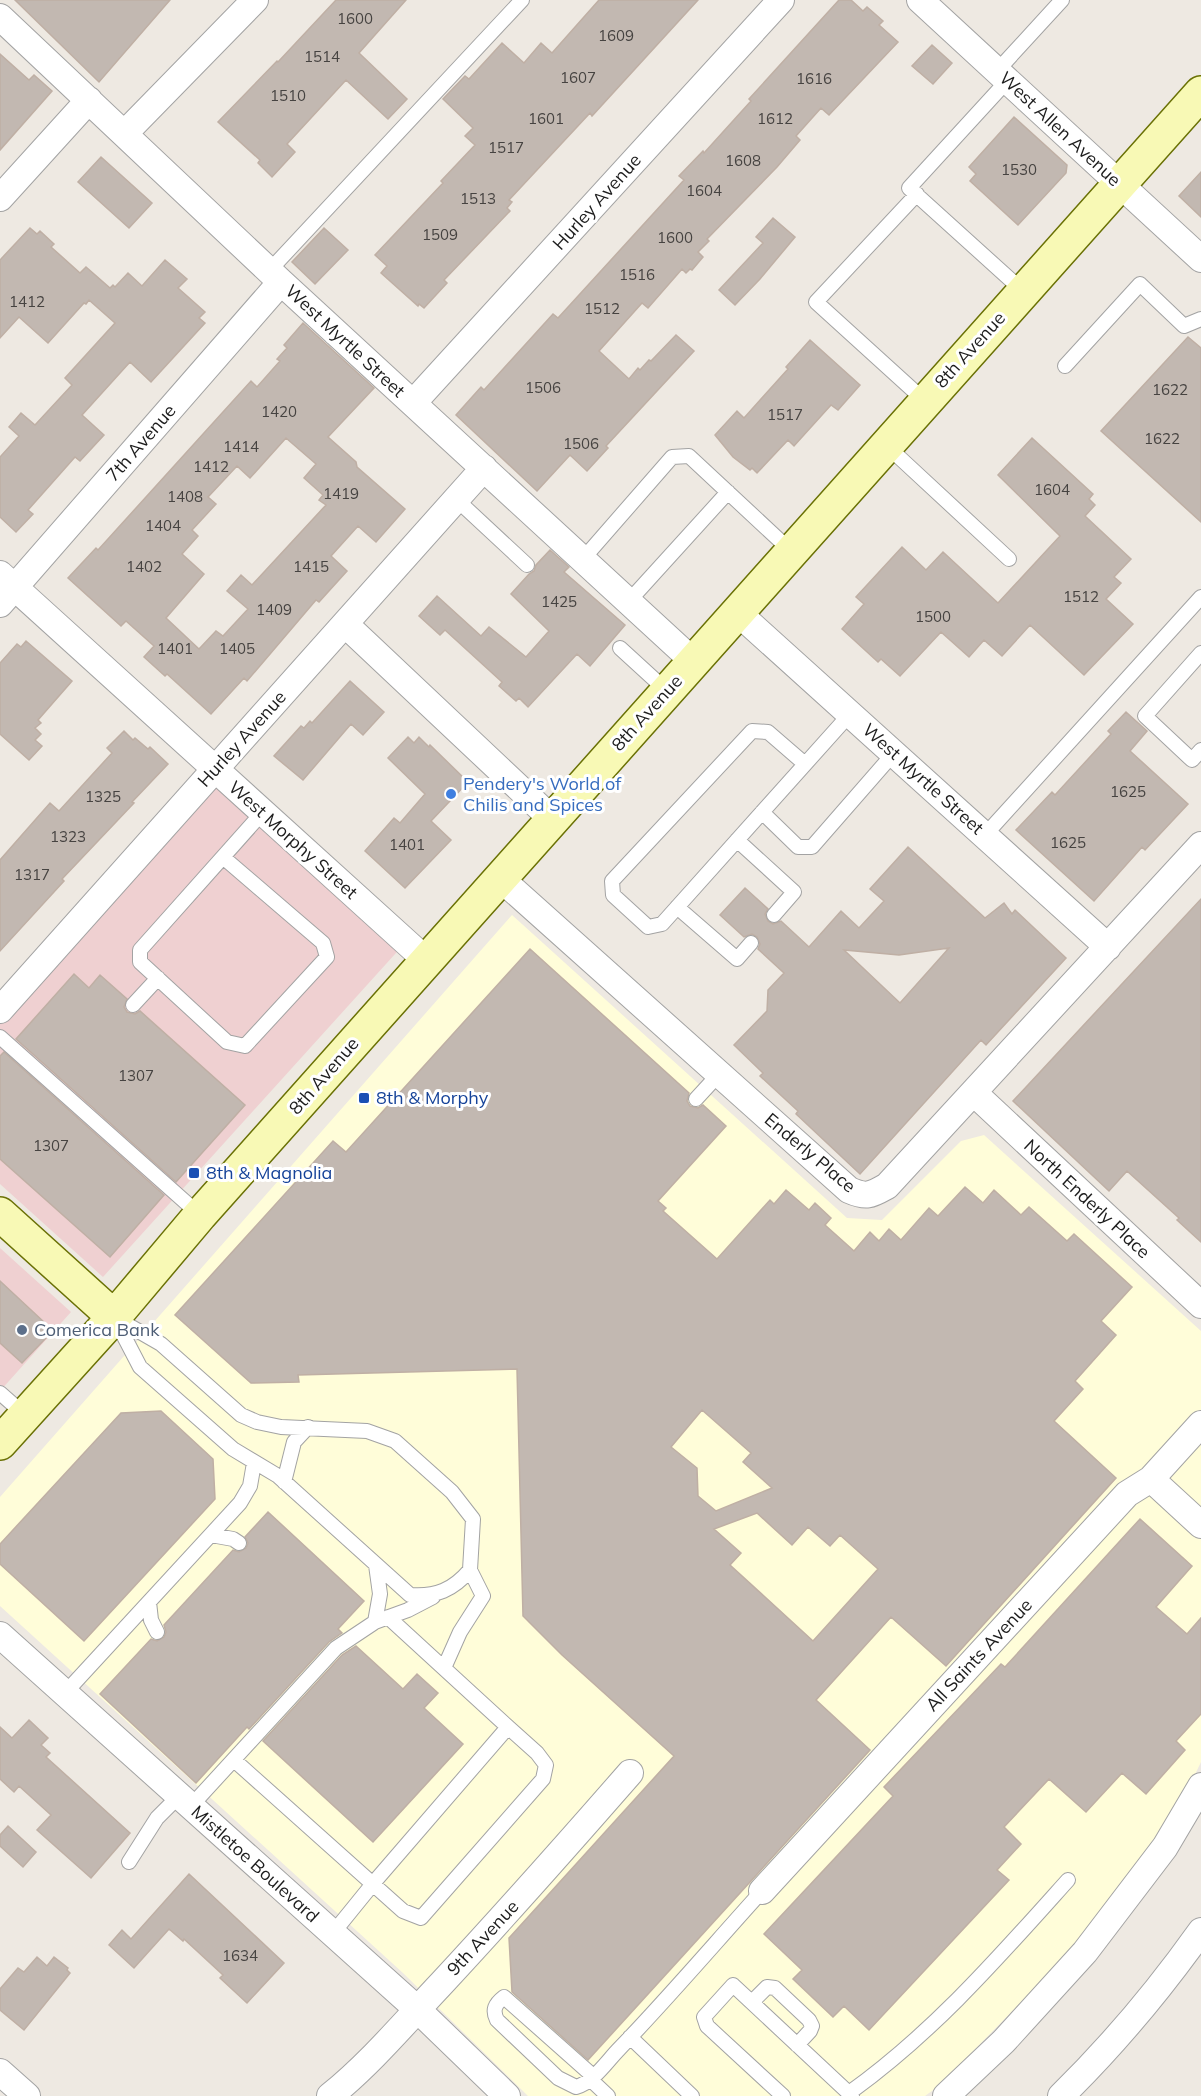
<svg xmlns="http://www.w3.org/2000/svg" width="1201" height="2096" font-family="Mulish,sans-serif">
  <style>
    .commercial { fill: #efd0d1 }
    .education { fill: #fffdd9 }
    .building { fill: #c2b8b1; stroke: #bfafa4; stroke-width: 1.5; fill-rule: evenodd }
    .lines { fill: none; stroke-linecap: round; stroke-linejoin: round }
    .lane-casing { stroke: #a3a3a3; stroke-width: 16 }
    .street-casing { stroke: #a3a3a3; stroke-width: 28 }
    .secondary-casing { stroke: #6a7105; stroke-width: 36 }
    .lane { stroke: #fff; stroke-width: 14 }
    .street { stroke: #fff; stroke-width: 26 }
    .secondary { stroke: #f8f9b5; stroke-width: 33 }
    .shop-dot { fill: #3f7fe0; stroke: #fff; stroke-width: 2 }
    .transit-dot { fill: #1a4fb4; stroke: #fff; stroke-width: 2 }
    .service-dot { fill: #5c6f8a; stroke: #fff; stroke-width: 2 }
    .labels { text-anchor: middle; stroke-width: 6; stroke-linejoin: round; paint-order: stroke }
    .number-label { font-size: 15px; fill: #464341 }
    .street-label { font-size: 18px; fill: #1c1c1c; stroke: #fff }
    .shop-label { font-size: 18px; fill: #366cbe; stroke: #fff; text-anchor: start }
    .transit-label { font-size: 18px; fill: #164399; stroke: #fff; text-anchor: start }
    .service-label { font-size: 18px; fill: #4e5e75; stroke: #fff; text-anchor: start }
  </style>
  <rect width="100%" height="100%" fill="#eee9e2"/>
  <path class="commercial" d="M215,769L405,943L103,1277L0,1184V1010Z
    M0,1248L71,1312L0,1391Z"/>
  <path class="education" d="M512,915L847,1218L882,1220L961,1141L984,1135L1201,1331V1762L1188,1789L1107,1914L940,2085L925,2096H528L403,1973L0,1606V1497Z"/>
  <path class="building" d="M15,0H170L99,82Z
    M336,0H406L359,53L407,99L388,119L346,80L287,144L295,152L272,177L258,163L260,160L218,122L277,61L278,62Z
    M599,0H698L592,116L590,113L509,200L512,202L507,208L510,211L444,280L447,283L424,308L419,304L418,306L381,273L387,266L375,255L443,183L441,181L475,145L465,136L473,128L443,99L465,76L469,79L502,43L524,63L541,43L552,53Z
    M839,0H851L863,11L867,7L883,21L879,25L898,42L829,115L821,108L796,136L800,140L777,167L707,239L709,241L698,252L703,257L692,270L690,269L686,273L682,269L648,308L642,303L599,351L629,379L638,368L640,370L649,360L651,361L676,335L694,351L606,446L608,448L587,471L570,455L537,491L456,415L481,387L484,390L553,314L558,318L684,180L679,176L703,151L704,153L751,101L749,99Z
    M932,45L952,63L933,84L912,66Z
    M0,54L29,80L34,75L52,91L0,150Z
    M1014,117L1067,165L1066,173L1018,225L970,181L976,174L969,167Z
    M101,157L152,203L129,228L78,182Z
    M1201,172V217L1179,196Z
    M773,218L795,237L760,279L735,305L719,290L763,243L756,237Z
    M30,228L37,234L40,231L54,244L51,247L80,273L86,267L110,288L113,285L115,287L128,273L142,286L165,260L187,279L178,288L205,312L199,318L205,323L151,382L130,362L82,415L104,435L80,461L75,457L28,510L33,514L16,532L0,517V457L19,436L9,427L21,413L35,425L72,385L65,378L115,323L89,300L86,304L84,303L48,343L19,317L0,338V260Z
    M324,228L348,250L315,284L292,262Z
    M303,323L374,388L328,437L356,462L357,467L405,509L376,542L358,526L331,556L347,571L319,602L316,600L247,681L244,678L211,714L167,674L165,676L144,657L154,646L126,621L121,626L68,578L96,548L98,550L251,381L257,387L280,361L277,359L287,348L284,345ZM286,438L316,464L304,478L323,495L319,500L326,505L252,585L241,575L227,591L248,609L223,636L216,631L199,649L166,618L204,574L182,554L198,536L192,530L216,504L208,497L237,466L250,478Z
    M1188,337L1201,348V522L1101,431Z
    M810,340L860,385L838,410L831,405L794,446L788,440L757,473L752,468L750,470L733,457L715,435L737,411L744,418L788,369L786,367Z
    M1032,438L1093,494L1089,499L1095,505L1085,516L1131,559L1114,577L1121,583L1106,599L1133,624L1084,675L1030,625L1002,656L984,640L969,657L941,632L900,676L881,659L878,662L842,629L864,604L856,597L902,547L926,570L943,552L998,603L1060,536L998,475Z
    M550,550L569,567L564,572L625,625L590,666L577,654L528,707L519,698L516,701L499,686L502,682L445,630L440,635L419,616L437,596L481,636L489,627L526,657L549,631L511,594L529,574L534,571L536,565Z
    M26,641L72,681L38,720L41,723L35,728L41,734L35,740L42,746L29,760L0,734V663L17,644L21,647Z
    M350,681L384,712L363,735L351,724L303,780L274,756L301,726L304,728L310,721L312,723Z
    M1126,712L1147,731L1130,751L1188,804L1145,850L1142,847L1094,901L1016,830L1052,792L1055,795L1111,734L1108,731Z
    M124,731L133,740L135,738L148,749L150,747L168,764L132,802L134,803L62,879L64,881L0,951V860L50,803L59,811L112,753L107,748Z
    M408,737L414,743L419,737L429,747L430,745L468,782L431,821L451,840L405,888L365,851L394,818L400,823L425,794L388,758Z
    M908,847L985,918L1004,903L1012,914L1015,910L1066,958L986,1045L981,1040L860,1174L796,1114L798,1111L760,1076L763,1073L734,1045L767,1011L768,990L784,973L758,949L760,944L757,937L752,934L744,937L720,915L745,888L768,909L765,914L768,921L773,924L781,921L809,947L841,911L859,928L884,901L870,889ZM949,948L900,1003L844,950L899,955Z
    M1201,899V1242L1177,1220L1179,1218L1127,1171L1109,1191L1013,1101Z
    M530,949L689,1093L687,1101L690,1106L698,1108L703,1105L726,1126L658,1201L666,1208L663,1211L717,1259L770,1200L774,1204L786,1190L809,1210L815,1203L831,1218L825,1225L854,1251L870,1232L879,1241L889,1229L901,1240L929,1208L938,1216L965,1187L983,1203L994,1190L1021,1215L1029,1207L1067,1241L1074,1234L1132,1287L1101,1321L1116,1335L1075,1381L1083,1389L1054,1421L1116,1478L946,1666L891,1617L816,1700L870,1750L588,2060L512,1992L509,1938L674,1756L562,1655L523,1616L517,1369L298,1375L299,1382L251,1383L175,1315L333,1141L346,1152ZM702,1410L751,1453L743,1462L772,1488L716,1511L698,1496L697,1468L671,1447ZM757,1513L792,1545L808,1527L830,1546L840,1535L878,1569L813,1641L730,1565L741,1553L714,1529Z
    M74,974L89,988L100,975L127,999L124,1007L127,1012L135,1014L140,1011L245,1105L176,1182L16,1039Z
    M4,1052L164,1195L110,1257L0,1159V1056Z
    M0,1281L44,1322L46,1338L22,1363L0,1343Z
    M161,1411L213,1459L215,1499L84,1641L0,1564V1544L121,1413Z
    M268,1512L364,1601L338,1629L342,1633L329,1642L249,1729L247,1727L196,1783L100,1694L151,1639L157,1641L164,1637L166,1632L164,1625L233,1550L239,1552L246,1548L248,1543L245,1537Z
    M1140,1519L1192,1566L1156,1607L1187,1634L1201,1618V1714L1176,1741L1185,1750L1146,1794L1122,1773L1086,1812L1049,1779L1004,1827L1021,1844L997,1870L1009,1880L869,2030L844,2006L833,2017L793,1979L802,1970L764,1934L893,1796L884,1787L1001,1664L1005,1667Z
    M356,1646L403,1689L417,1674L438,1693L424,1708L463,1744L373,1842L263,1741L342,1655Z
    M29,1720L48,1738L41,1745L50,1753L46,1757L130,1833L91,1878L37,1830L51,1815L19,1786L14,1792L0,1779V1727L12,1738Z
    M8,1826L36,1852L23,1867L0,1846V1835Z
    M189,1874L284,1963L247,2003L220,1978L223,1975L184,1939L183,1941L169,1929L134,1968L109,1945L122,1930L131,1939Z
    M37,1957L47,1966L54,1957L68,1968L67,1970L70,1973L24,2030L0,2010V1989L18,1968L24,1972Z"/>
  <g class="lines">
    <defs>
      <path id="lane" d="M997,71L1062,0
        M1007,81L909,188L1023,291
        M917,194L816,302L925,401
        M269,271L522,0
        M1065,366L1140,284L1184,326L1201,319
        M886,445L1009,559
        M456,499L527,565
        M583,559L672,457L689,456L791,551
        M629,601L728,492
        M620,648L667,691
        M1201,653L1145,716L1192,760L1201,750
        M805,764L768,732L752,731L612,881L613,895L648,927L662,924L850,714
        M762,812L798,847H812L894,753
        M985,835L1201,597
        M737,840L794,892L774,915
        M224,858L323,943L327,957L245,1046L227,1042L140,962V950L263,812
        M677,907L737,959L751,943
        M133,1005L158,978
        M0,1037L200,1215
        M696,1099L719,1074
        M114,1317L161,1344L241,1415L257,1422L281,1427L367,1431L395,1441L452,1492L473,1519L470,1570L483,1596L460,1632L444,1668
        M114,1317L140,1367L233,1449L278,1476L410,1595C436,1597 453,1590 470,1570
        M0,1393L25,1415
        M284,1482L294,1442L308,1427
        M211,1535L233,1539L239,1543
        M149,1602L151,1620L157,1632
        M375,1622L380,1594L376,1565
        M65,1693L240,1503L250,1486L254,1463
        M234,1760L403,1911L421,1918L543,1779L546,1765L537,1753L508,1727
        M191,1806L336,1648L375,1622L408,1610L433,1597
        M129,1862L157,1818L179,1796
        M333,1933L376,1880L508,1727L388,1617
        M752,2002L767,1987L775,1988L809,2020L812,2026L810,2031L797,2045
        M630,2037L692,2096
        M593,2076L504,1997C495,2004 492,2010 497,2020L558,2078L576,2087C594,2082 607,2061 620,2048C669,1997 715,1943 762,1891
        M590,2079L608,2096
        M849,2093C933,2033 999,1957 1068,1880
        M783,2096L707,2026L704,2017L733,1985L852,2096"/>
      <path id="street" d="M920,0L1201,259
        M0,17L281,282L693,661
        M125,133L255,0
        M0,198L89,100
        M413,403L781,0
        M0,574L427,961
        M0,604L281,282
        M737,612L1108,947
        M345,624L552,819
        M500,878L849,1190C867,1198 871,1195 887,1186L1201,845
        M0,1010L484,468
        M974,1093L1201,1305
        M1151,1479L1201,1525
        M0,1635L417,2009L507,2096
        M762,1891L1127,1494L1151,1479L1201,1424
        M0,2072L27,2096
        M330,2096C371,2063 406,2021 442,1983C506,1914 568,1844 630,1773
        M946,2096L1004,2041L1085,1952L1165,1847L1201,1786
        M1061,2096C1113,2045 1159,1990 1201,1931"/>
      <path id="secondary" d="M0,1214L114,1317
        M0,1443L114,1317L200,1215L1201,93"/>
    </defs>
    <use href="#lane" class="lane-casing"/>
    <use href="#street" class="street-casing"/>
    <use href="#secondary" class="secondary-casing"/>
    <use href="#lane" class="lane"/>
    <use href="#street" class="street"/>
    <use href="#secondary" class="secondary"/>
  </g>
  <circle class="shop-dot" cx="451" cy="794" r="6"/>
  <g class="transit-dot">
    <rect x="358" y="1092" width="12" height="12" rx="3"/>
    <rect x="188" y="1167" width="12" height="12" rx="3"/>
  </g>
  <circle class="service-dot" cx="22" cy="1330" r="6"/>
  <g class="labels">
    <g class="number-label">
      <text x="355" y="24">1600</text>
      <text x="616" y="41">1609</text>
      <text x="322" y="62">1514</text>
      <text x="578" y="83">1607</text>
      <text x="814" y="84">1616</text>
      <text x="288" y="101">1510</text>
      <text x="546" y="124">1601</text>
      <text x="775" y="124">1612</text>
      <text x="506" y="153">1517</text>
      <text x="743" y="166">1608</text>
      <text x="1019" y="175">1530</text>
      <text x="704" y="196">1604</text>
      <text x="478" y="204">1513</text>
      <text x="440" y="240">1509</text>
      <text x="675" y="243">1600</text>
      <text x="637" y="280">1516</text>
      <text x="27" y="307">1412</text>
      <text x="602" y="314">1512</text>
      <text x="543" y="393">1506</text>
      <text x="1170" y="395">1622</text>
      <text x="279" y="417">1420</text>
      <text x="785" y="420">1517</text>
      <text x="1162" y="444">1622</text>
      <text x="581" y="449">1506</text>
      <text x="241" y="452">1414</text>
      <text x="211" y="472">1412</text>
      <text x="1052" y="495">1604</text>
      <text x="341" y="499">1419</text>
      <text x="185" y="502">1408</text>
      <text x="163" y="531">1404</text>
      <text x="144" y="572">1402</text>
      <text x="311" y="572">1415</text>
      <text x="1081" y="602">1512</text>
      <text x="559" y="607">1425</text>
      <text x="274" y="615">1409</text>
      <text x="933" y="622">1500</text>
      <text x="175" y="654">1401</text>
      <text x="237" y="654">1405</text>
      <text x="1128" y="797">1625</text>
      <text x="103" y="802">1325</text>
      <text x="68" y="842">1323</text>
      <text x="1068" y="848">1625</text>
      <text x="407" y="850">1401</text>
      <text x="32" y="880">1317</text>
      <text x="136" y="1081">1307</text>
      <text x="51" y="1151">1307</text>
      <text x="240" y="1961">1634</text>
    </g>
    <g class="street-label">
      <text transform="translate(1060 129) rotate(43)" y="6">West Allen Avenue</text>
      <text transform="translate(597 202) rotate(-48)" y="6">Hurley Avenue</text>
      <text transform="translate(345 341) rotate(43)" y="6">West Myrtle Street</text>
      <text transform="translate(970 350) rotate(-48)" y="6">8th Avenue</text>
      <text transform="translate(141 443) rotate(-49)" y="6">7th Avenue</text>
      <text transform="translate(647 713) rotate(-48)" y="6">8th Avenue</text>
      <text transform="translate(242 739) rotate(-48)" y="6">Hurley Avenue</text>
      <text transform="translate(923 779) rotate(42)" y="6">West Myrtle Street</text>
      <text transform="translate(293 840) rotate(42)" y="6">West Morphy Street</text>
      <text transform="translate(324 1076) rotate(-49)" y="6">8th Avenue</text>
      <text transform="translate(810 1153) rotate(40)" y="6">Enderly Place</text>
      <text transform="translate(1087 1199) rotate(43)" y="6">North Enderly Place</text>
      <text transform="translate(979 1655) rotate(-47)" y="6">All Saints Avenue</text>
      <text transform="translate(255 1864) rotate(42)" y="6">Mistletoe Boulevard</text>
      <text transform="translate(483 1938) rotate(-47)" y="6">9th Avenue</text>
    </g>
    <g class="shop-label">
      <text x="463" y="790">Pendery's World of<tspan x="463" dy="21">Chilis and Spices</tspan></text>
    </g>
    <g class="transit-label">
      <text x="376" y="1104">8th &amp; Morphy</text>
      <text x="206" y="1179">8th &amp; Magnolia</text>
    </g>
    <g class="service-label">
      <text x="34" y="1336">Comerica Bank</text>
    </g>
  </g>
</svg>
